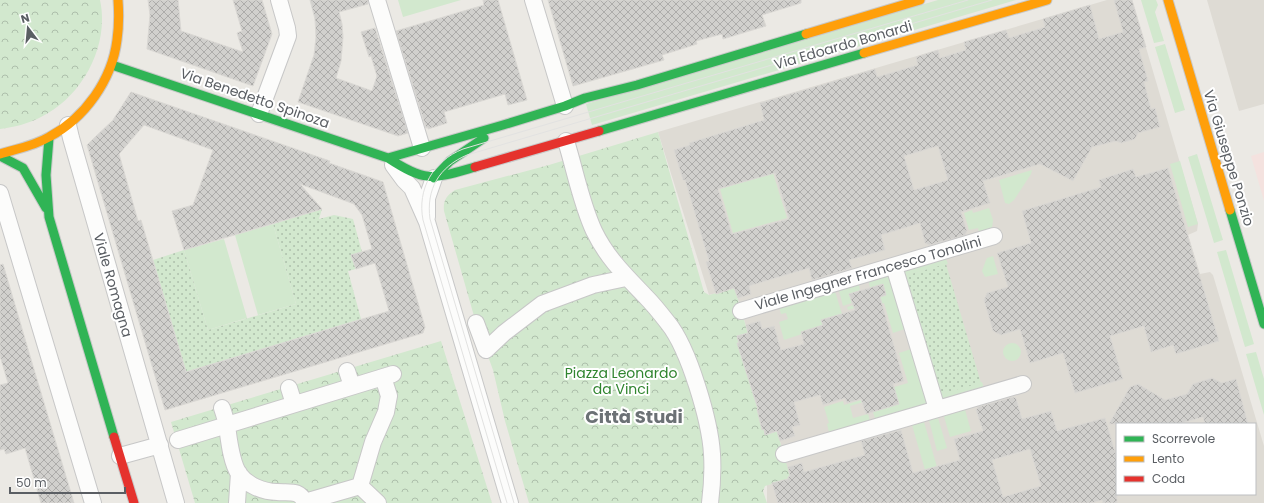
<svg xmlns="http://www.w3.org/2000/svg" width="1264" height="503" font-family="Poppins,sans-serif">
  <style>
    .education { fill: #dedbd4; fill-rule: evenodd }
    .medical { fill: #f4e2df }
    .grass { fill: #d2e8ce }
    .park { fill: url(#park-crowns) }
    .garden { fill: url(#garden-dots) }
    .building { fill: url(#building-cross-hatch); stroke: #dad8d4; fill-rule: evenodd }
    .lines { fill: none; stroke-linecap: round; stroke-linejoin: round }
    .street-casing { stroke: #c7c7c7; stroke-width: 18 }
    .fast-casing { stroke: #c8c8c8; stroke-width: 11 }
    .slow-casing { stroke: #c8c8c8; stroke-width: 11 }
    .jam-casing { stroke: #c8c8c8; stroke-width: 11 }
    .street { stroke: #fcfcfb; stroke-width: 16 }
    .fast { stroke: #30b455; stroke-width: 9 }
    .slow { stroke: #ff9f0a; stroke-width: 9 }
    .jam { stroke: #e5322d; stroke-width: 9 }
    .tram { stroke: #e2e2e1; stroke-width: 1 }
    .labels { text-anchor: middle; stroke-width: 4; stroke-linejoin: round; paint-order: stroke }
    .street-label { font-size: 14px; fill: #5a5e63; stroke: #fff }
    .park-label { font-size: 14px; fill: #30852f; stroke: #fff }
    .district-label { font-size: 18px; font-weight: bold; fill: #6b7175; stroke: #fff }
  </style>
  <defs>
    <pattern id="park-crowns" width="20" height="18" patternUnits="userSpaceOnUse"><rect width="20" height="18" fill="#d2e8ce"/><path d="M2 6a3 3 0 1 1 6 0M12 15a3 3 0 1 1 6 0" fill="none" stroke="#adbfab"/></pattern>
    <pattern id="garden-dots" width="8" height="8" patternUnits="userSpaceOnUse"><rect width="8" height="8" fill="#d2e8ce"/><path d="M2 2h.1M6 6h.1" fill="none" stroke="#adbfab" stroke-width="1.8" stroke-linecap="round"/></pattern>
    <pattern id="building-cross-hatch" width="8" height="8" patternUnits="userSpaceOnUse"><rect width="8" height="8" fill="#d1d0cd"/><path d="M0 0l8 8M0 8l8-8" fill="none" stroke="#adacaa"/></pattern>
  </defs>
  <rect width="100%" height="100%" fill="#ebe9e4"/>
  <path class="education" d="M1107,0H1132L1198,224L1197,231L1188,235L1200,274L1210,272L1213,275L1264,446V503H767V485L788,479L784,454L777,432L765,435L762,429L737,343V336L748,333L736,293L734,288L709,295L658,132ZM1117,424H1255V494H1117Z
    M1207,0H1264V104L1239,111Z"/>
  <path class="medical" d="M1264,152V201L1251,156Z"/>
  <path class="grass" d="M398,0H461L403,17Z
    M938,0H1016L592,125L586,104Z
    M1141,0H1156L1158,5L1155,12L1164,41L1154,43Z
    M1165,44L1185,110L1175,113L1155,47Z
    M1197,154L1223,240L1214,243L1188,157Z
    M1180,161L1198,224L1188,227L1170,164Z
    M1032,170L1031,174L1014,200L1009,204L1005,203L999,180Z
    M773,173L787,218L733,233L720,189Z
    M989,208L993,220L992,228L989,231L980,235L978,228L969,230L964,213L972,210L973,213Z
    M273,224L296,304L258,315L235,235Z
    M224,239L247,318L208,330L184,250Z
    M1226,250L1254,344L1245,347L1217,252Z
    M945,256L948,264L901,277L899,269Z
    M993,256L998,274L985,277L982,271L986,260L987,258Z
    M892,271L908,328L893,333L884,303L868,308L866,305L848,310L847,307L886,295L883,284L870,288L868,278Z
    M858,281L860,290L850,294L852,303L843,306L838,287Z
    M834,288L842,314L821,320L823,325L801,332L802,334L784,340L779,322L788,319L786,313L781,314L778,304Z
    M1003 352a9 9 0 1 1 18 0a9 9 0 1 1-18 0Z
    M914,348L931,406L876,422L873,412L899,404L895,393L850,406L853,418L868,414L871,424L830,436L827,424L829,423L824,407L843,401L844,405L892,391L891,388L908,383L899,353Z
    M1256,352L1264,379V415L1246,354Z
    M982,382L985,391L939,404L936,395Z
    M964,406L971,431L950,437L943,413Z
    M938,418L947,448L937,451L929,420Z
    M924,422L937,467L925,470L912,425Z"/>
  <path class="park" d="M0,0H100C110,46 82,97 41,117C28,124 14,127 0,129Z
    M658,132L704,292L709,295L734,288L736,293L748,333L737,336L739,343H738L758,409H757L762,429H764L766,435L777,431L790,476L788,477V479L765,486L763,491L767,503H529L505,421L493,370L476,323L444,211C443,201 446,196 455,190L549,165Z
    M441,341L492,503H195L171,422Z"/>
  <path class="garden" d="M322,209L319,219L334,215L353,219L362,252L351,255L356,269L348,271L361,319L186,372L153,260L184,250L208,330L296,304L273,224Z
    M946,264L981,383L936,395L901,277Z"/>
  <path class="building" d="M148,0H178L181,31L243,52L237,33L242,31L233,0H262L272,34L253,86L147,49L150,15Z
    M310,0H368V4L339,12L342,24L343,37L341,61L336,78L372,91L377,76L371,56L369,57L361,32L375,28L408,133L398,136L298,102L314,55L316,37L315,19Z
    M483,0H498L527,100L508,105L505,94L444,112L447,123L428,129V127L426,128L396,31L484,5Z
    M548,0H801V3L762,15L766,26L723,39L722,34L696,41L697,44L662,55L664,60L573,86Z
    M1114,0H1132L1146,47L1139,49L1148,81L1144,82L1151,109L1155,108L1160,127L1138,133L1135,139L1121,143L1116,141L1092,147L1073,181L1040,164L983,181L990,203L961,212L967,231L965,235L929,245L925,243L920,223L881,235L885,250L849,260L852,268L812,280L809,268L749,286L751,294L738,298L734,288L716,294L706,262L709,261L685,180H683L674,150L690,145L689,143L764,120L760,103L875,69L877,77L918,65L916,57L938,50L940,58L966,50L964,42L1006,30L1009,38L1045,27L1043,19L1090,5L1099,39L1123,32ZM938,146L948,180L914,190L904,156ZM775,173L789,219L732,234L718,189Z
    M131,92L330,161L329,163L383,182L425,327L423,333L165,410L87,145L113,120ZM144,125L213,150L193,205L172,211L184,250L322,209L300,184L354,204L362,215L372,249L351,255L356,269L375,263L389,311L186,372L141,220L138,221L119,154Z
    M1168,168L1219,341L1176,354L1173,345L1151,352L1144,326L1110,336L1123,379L1075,393L1063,353L1030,363L1020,329L1001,335L993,331L984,300L987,293L1008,287L997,253L1031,243L1022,211L1101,187L1099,180L1133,169L1136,177Z
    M3,264L33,366L74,503H41L25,448L6,454L4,449L0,450V385L8,383L0,356V265Z
    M883,284L886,295L880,297L904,381L893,384L899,404L866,414L861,399L847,403L845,398L823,405L820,395L794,402L800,425L792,427L795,436L780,441L777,431L765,435L764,429L762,430L757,409H758L737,343H739L737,336L748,333L746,325L760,321L762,329L774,326L781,350L804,344L801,332L823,325L821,320L855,310L849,294Z
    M1212,378L1222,383L1236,379L1248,424H1205L1203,417L1178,424H1109L1130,387L1138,384L1165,400L1187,394L1193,384Z
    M1013,397L1016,398L1022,419L1051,411L1057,431L1105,418L1117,458V503H1103L1102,500L1092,503H778L772,483L788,479V477L790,476L788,467L802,463L804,472L865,455L861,441L901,430L913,473L960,460L954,439L983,431L976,410L978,407ZM1030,449L1041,486L1003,497L992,460Z"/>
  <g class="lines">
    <defs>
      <path id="street" d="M377,0L422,148
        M533,0L565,106
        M259,114L288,36L287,28L279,0
        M68,125L71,138L176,503
        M566,141C575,170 581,203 594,231C607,258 626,276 646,297C654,305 661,314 668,323C689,349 710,421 712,454C713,470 712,487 710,503
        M393,165L404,180L412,188L427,222L510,503
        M0,193L93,503
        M427,217V198L434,178
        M894,266L937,409
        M741,311L994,236
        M476,323L486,350L504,333L542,304L593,285L626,278
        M347,371L352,386
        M289,388L294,404
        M222,408C224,414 226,420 227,426C229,440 231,462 239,474C247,485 263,492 277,492C289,493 300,489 305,503
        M178,440L393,374
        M784,454L1023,384
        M120,456L160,445
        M305,502L360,486
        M237,503L239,473
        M378,503L360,486L373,442L386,412L388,401L389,396L383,377"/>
      <path id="fast" d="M112,65L388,158C426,183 433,179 475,167
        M599,131L864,53
        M49,138L46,175L49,217L114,437
        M0,156L23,168L46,208
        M388,158L503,125L565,106L585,98L637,85L806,34
        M434,178L450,161L484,138
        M1230,210L1264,324"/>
      <path id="slow" d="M1168,0L1230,210
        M806,34L920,0
        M864,53L1047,0
        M0,154C16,149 34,146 49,137C85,118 112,80 117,40C119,26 119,13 118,0"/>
      <path id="jam" d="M475,167L599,131
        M114,437L134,503"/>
    </defs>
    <use href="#street" class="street-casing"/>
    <use href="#fast" class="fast-casing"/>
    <use href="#slow" class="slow-casing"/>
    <use href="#jam" class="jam-casing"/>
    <use href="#street" class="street"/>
    <use href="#fast" class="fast"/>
    <use href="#slow" class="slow"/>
    <use href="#jam" class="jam"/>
    <path class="tram" d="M507,503L423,220C417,189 433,161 463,149L968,0
      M514,503L430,219C426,189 439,167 467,155L992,0"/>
  </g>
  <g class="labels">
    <g class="street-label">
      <text transform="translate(843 45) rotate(-16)" y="5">Via Edoardo Bonardi</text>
      <text transform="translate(255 98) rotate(19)" y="5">Via Benedetto Spinoza</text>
      <text transform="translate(1229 158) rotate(73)" y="5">Via Giuseppe Ponzio</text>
      <text transform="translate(868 273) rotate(-16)" y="5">Viale Ingegner Francesco Tonolini</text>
      <text transform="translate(113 285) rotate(74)" y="5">Viale Romagna</text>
    </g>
    <g class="park-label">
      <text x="621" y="378">Piazza Leonardo<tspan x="621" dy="16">da Vinci</tspan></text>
    </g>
    <g class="district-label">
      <text x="634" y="423">Città Studi</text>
    </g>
  </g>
  <rect x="1116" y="423" width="140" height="72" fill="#ffffff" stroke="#bdbfc1"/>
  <rect x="1124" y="436" width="20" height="6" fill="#30b455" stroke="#bdbfc1"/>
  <text x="1152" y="443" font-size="12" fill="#5a5e63">Scorrevole</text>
  <rect x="1124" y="456" width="20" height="6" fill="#ff9f0a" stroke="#bdbfc1"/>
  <text x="1152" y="463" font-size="12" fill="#5a5e63">Lento</text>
  <rect x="1124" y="476" width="20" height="6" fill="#e5322d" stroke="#bdbfc1"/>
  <text x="1152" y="483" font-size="12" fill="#5a5e63">Coda</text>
  <g transform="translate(28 28) rotate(344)" stroke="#ffffff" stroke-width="3" paint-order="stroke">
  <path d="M0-3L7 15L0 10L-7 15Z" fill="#5a5e63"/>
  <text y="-6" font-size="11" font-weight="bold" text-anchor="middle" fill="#5a5e63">N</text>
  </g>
  <path d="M10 487v6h115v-6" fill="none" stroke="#5a5e63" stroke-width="2"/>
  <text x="16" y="487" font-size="12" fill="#5a5e63" stroke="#ffffff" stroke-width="3" paint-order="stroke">50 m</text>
</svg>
